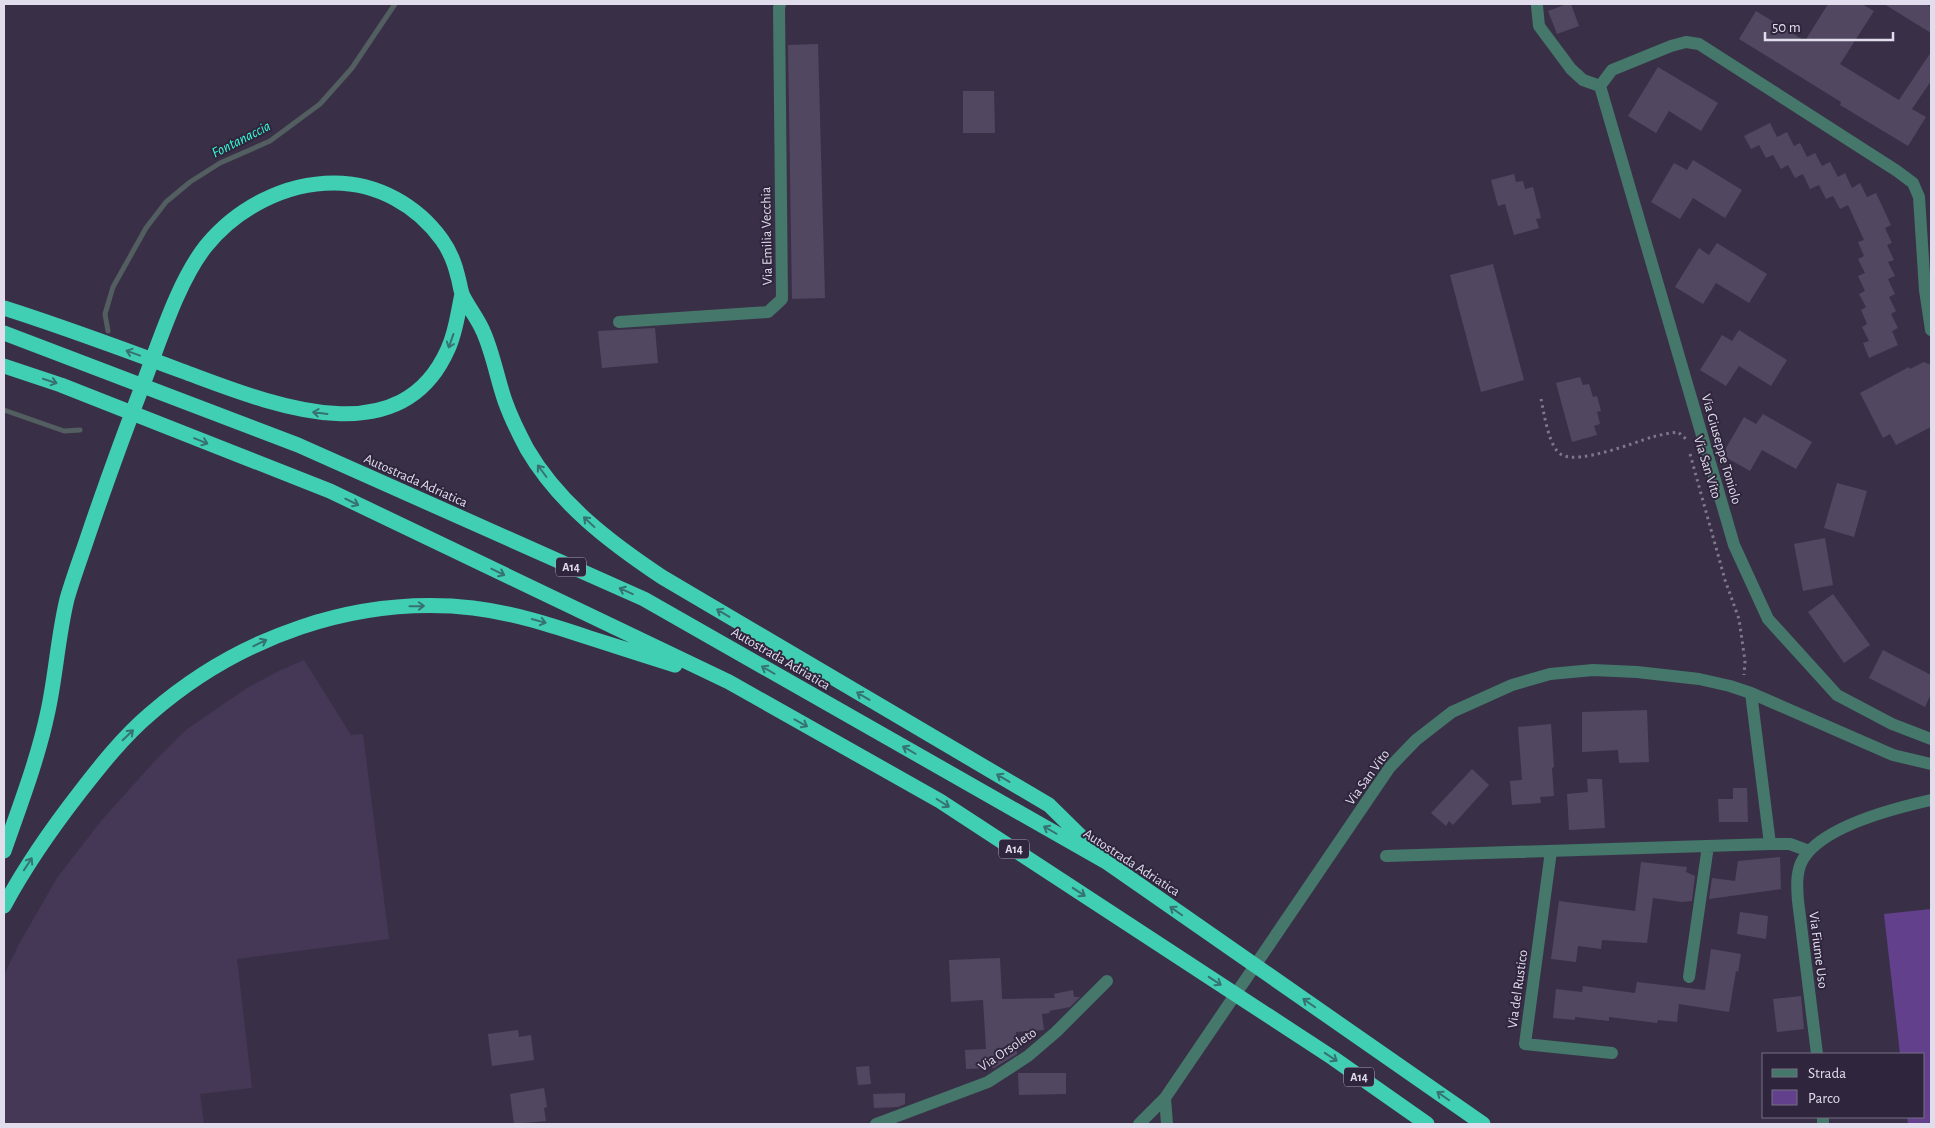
<svg xmlns="http://www.w3.org/2000/svg" width="1935" height="1128" font-family="'Alegreya Sans',sans-serif">
  <style>
    .built { fill: #443856 }
    .green { fill: #62408c }
    .lines { fill: none; stroke-linecap: round; stroke-linejoin: round }
    .stream { stroke: #525e5f; stroke-width: 5 }
    .building { fill: #514760 }
    .path { stroke: #7f788c; stroke-width: 3; stroke-dasharray: 2.5 4; stroke-linecap: butt }
    .minor { stroke: #45776a; stroke-width: 12 }
    .highway { stroke: #40cfb3; stroke-width: 15 }
    .oneway { stroke: #377272 }
    .labels { text-anchor: middle; stroke-width: 4; stroke-linejoin: round; paint-order: stroke }
    .shield { fill: #2f263d; stroke: #aca6b8; stroke-width: 1 }
    .shield-label { font-size: 12px; font-weight: bold; fill: #e2ddec }
    .street-label { font-size: 14px; fill: #e2ddec; stroke: #2f263d }
    .water-label { font-size: 15px; font-style: italic; fill: #36fdd8; stroke: #2f263d }
  </style>
  <rect width="100%" height="100%" fill="#393048"/>
  <path class="built" d="M304,660L351,735L363,734L389,939L237,959L252,1088L200,1094L204,1124H4V975L19,944L57,878L101,821L153,763L186,730L247,688L279,671Z"/>
  <path class="green" d="M1931,909V1124H1908L1907,1117H1924V1054H1900L1884,914Z"/>
  <g class="lines">
    <path class="stream" d="M108,331L105,314L113,287L146,228L166,202L190,182L220,163L270,141L320,104L352,68L395,4
      M4,410L64,431L80,430"/>
  </g>
  <path class="building" d="M1567,4H1571L1579,26L1557,34L1548,11Z
    M1828,4H1862L1874,11L1840,64L1899,100L1931,52V81L1912,109L1926,117L1908,146L1840,105L1841,102L1739,39L1756,11L1805,41Z
    M1884,4H1926L1931,7V33Z
    M818,44L825,298L792,299L788,45Z
    M1658,67L1718,103L1701,131L1669,111L1656,133L1628,116Z
    M963,91H994L995,133H963Z
    M1770,123L1777,137L1787,132L1794,146L1800,143L1807,157L1815,153L1822,166L1830,162L1838,177L1845,173L1852,188L1860,183L1867,197L1876,193L1891,225L1885,228L1892,243L1887,245L1894,260L1888,262L1895,276L1888,279L1895,294L1889,297L1896,311L1891,314L1898,328L1892,331L1898,345L1869,358L1863,343L1869,341L1862,327L1867,324L1861,310L1866,307L1859,294L1865,291L1858,276L1865,273L1858,259L1864,256L1858,242L1864,240L1848,205L1840,209L1833,196L1826,199L1819,185L1810,189L1803,174L1795,178L1788,165L1781,169L1773,155L1766,158L1759,145L1751,149L1744,136Z
    M1693,160L1742,190L1725,218L1693,198L1680,219L1651,202L1674,163L1687,170Z
    M1514,174L1516,182L1523,181L1525,189L1533,187L1541,218L1536,219L1539,228L1514,235L1505,204L1498,206L1491,180Z
    M1717,243L1767,274L1749,303L1716,283L1703,304L1675,287L1699,248L1709,255Z
    M1493,264L1524,380L1481,392L1450,275Z
    M655,328L658,363L602,368L598,331Z
    M1739,330L1787,360L1771,386L1739,366L1726,386L1700,370L1722,335L1732,341Z
    M1924,362L1931,365V427L1896,445L1890,434L1883,438L1860,393L1909,367L1910,369Z
    M1580,377L1583,385L1589,384L1593,397L1597,396L1601,411L1597,412L1600,424L1594,426L1597,435L1572,442L1556,383Z
    M1763,414L1812,442L1796,469L1762,450L1750,471L1722,455L1744,417L1756,424Z
    M1837,483L1867,491L1854,537L1824,528Z
    M1825,538L1833,585L1803,591L1794,544Z
    M1833,594L1870,645L1844,663L1808,612Z
    M1883,650L1931,675V694L1925,707L1869,678Z
    M1647,710L1649,762L1619,763L1618,750L1582,752V712Z
    M1551,724L1554,767L1552,768L1554,796L1540,797L1541,803L1512,805L1510,781L1522,780L1518,727Z
    M1472,769L1489,785L1453,825L1449,821L1446,826L1431,813Z
    M1587,779H1602L1605,828L1569,830L1567,794L1588,792Z
    M1733,788H1747L1748,822H1719L1718,799H1733Z
    M1780,857L1781,889L1709,899L1712,878L1735,881L1738,861Z
    M1641,862L1687,867L1686,872L1695,876L1692,901L1682,902L1653,898L1647,943L1602,940L1601,949L1578,946L1576,962L1551,959L1559,901L1635,911Z
    M1740,912L1768,916L1766,939L1737,934Z
    M1711,949L1741,954L1738,972L1736,971L1729,1012L1679,1004L1677,1022L1658,1020L1657,1023L1609,1017V1021L1575,1017V1020L1553,1018L1556,989L1582,992L1583,986L1635,993L1637,982L1705,990Z
    M1000,958L1002,999L1055,998L1054,994L1073,990L1074,997H1080L1070,1007L1049,1011L1050,1013L1042,1014L1044,1030L1016,1032L1017,1054L994,1068L966,1069L965,1050L986,1049L983,1000L951,1002L949,960Z
    M1801,996L1804,1029L1777,1032L1773,999Z
    M518,1030L519,1037L531,1035L534,1060L492,1066L488,1034Z
    M869,1066L871,1084L858,1085L856,1067Z
    M1018,1073H1066V1094L1019,1095Z
    M544,1088L547,1107L544,1108L546,1121L514,1124L510,1094Z
    M905,1093V1104L898,1107L874,1108L873,1094Z"/>
  <g class="lines">
    <path class="path" d="M1541,399C1544,413 1549,449 1562,455C1580,464 1633,443 1652,437C1660,435 1669,433 1678,432L1686,439
      M1690,454L1725,580L1739,619L1745,661L1744,675"/>
    <path class="minor" d="M1537,6L1539,26L1571,69L1583,80L1600,86
      M1600,86L1734,545L1768,619L1837,695L1892,724L1931,739
      M1600,86L1612,70L1671,46L1686,42L1699,44L1897,171L1913,183L1919,197L1925,290L1931,330
      M619,322L768,312L782,299L779,8L780,4
      M1751,693L1770,844
      M1551,851L1525,1044L1612,1053
      M1386,856L1770,844H1790L1809,851
      M1689,977L1708,846
      M1817,1054L1798,901C1797,888 1796,875 1801,863C1818,827 1895,808 1931,800
      M1165,1098L1167,1124
      M1823,1117V1124
      M876,1124L988,1082L1028,1056L1056,1032L1107,981
      M1139,1124L1165,1098L1390,767L1416,740L1452,712L1512,685L1550,674L1593,670L1637,672L1699,679L1730,686L1751,693L1893,755L1931,764"/>
    <path class="highway" d="M4,308C64,327 123,349 182,371C264,401 399,460 448,349C456,332 458,312 462,294
      M4,333L298,445L644,599L1108,863L1483,1124
      M4,366L61,385L330,491L729,682L940,801L1333,1058L1427,1124
      M4,851C20,805 38,759 48,711C56,674 58,636 67,599C73,578 81,557 88,536C106,483 125,431 145,379C161,337 179,280 206,246C237,208 285,183 334,183C377,183 417,205 442,240C450,251 455,264 458,277C460,283 460,290 463,296C469,308 478,319 483,331C493,353 497,378 505,401C511,418 519,434 527,449C559,504 611,543 662,577L1049,805L1108,863
      M4,906C26,865 52,828 80,792C101,765 123,737 150,714C238,637 356,595 473,608C514,613 551,625 590,638C618,647 647,656 675,665"/>
  </g>
  <defs><path id="oneway-shaft" d="M-6 0H5M1.5-3L5.5 0L1.5 3" fill="none" stroke-width="1.6" stroke-linecap="round" stroke-linejoin="round" transform="scale(1.25)"/></defs>
  <g class="oneway">
    <use href="#oneway-shaft" transform="translate(451 341) rotate(109)"/>
    <use href="#oneway-shaft" transform="translate(133 353) rotate(-160)"/>
    <use href="#oneway-shaft" transform="translate(50 381) rotate(18)"/>
    <use href="#oneway-shaft" transform="translate(320 413) rotate(-173)"/>
    <use href="#oneway-shaft" transform="translate(201 441) rotate(22)"/>
    <use href="#oneway-shaft" transform="translate(542 471) rotate(-127)"/>
    <use href="#oneway-shaft" transform="translate(352 502) rotate(26)"/>
    <use href="#oneway-shaft" transform="translate(589 522) rotate(-137)"/>
    <use href="#oneway-shaft" transform="translate(498 572) rotate(26)"/>
    <use href="#oneway-shaft" transform="translate(626 591) rotate(-156)"/>
    <use href="#oneway-shaft" transform="translate(417 606) rotate(-1)"/>
    <use href="#oneway-shaft" transform="translate(723 613) rotate(-149)"/>
    <use href="#oneway-shaft" transform="translate(539 621) rotate(15)"/>
    <use href="#oneway-shaft" transform="translate(260 643) rotate(-26)"/>
    <use href="#oneway-shaft" transform="translate(768 670) rotate(-150)"/>
    <use href="#oneway-shaft" transform="translate(863 696) rotate(-149)"/>
    <use href="#oneway-shaft" transform="translate(801 723) rotate(29)"/>
    <use href="#oneway-shaft" transform="translate(128 735) rotate(-44)"/>
    <use href="#oneway-shaft" transform="translate(909 750) rotate(-150)"/>
    <use href="#oneway-shaft" transform="translate(1003 778) rotate(-149)"/>
    <use href="#oneway-shaft" transform="translate(943 803) rotate(32)"/>
    <use href="#oneway-shaft" transform="translate(1050 830) rotate(-150)"/>
    <use href="#oneway-shaft" transform="translate(28 864) rotate(-57)"/>
    <use href="#oneway-shaft" transform="translate(1079 892) rotate(33)"/>
    <use href="#oneway-shaft" transform="translate(1176 911) rotate(-145)"/>
    <use href="#oneway-shaft" transform="translate(1215 981) rotate(33)"/>
    <use href="#oneway-shaft" transform="translate(1309 1003) rotate(-145)"/>
    <use href="#oneway-shaft" transform="translate(1331 1057) rotate(34)"/>
    <use href="#oneway-shaft" transform="translate(1443 1096) rotate(-145)"/>
  </g>
  <g class="labels">
    <g class="shield">
      <rect x="556" y="557.5" width="30" height="19" rx="4"/>
      <rect x="999" y="839.5" width="30" height="19" rx="4"/>
      <rect x="1344" y="1067.5" width="30" height="19" rx="4"/>
    </g>
    <g class="shield-label">
      <text x="571" y="571">A14</text>
      <text x="1014" y="853">A14</text>
      <text x="1359" y="1081">A14</text>
    </g>
    <g class="street-label">
      <text transform="translate(766 236) rotate(-91)" y="5">Via Emilia Vecchia</text>
      <text transform="translate(1722 449) rotate(74)" y="5">Via Giuseppe Toniolo</text>
      <text transform="translate(1708 467) rotate(73)" y="5">Via San Vito</text>
      <text transform="translate(416 480) rotate(24)" y="5">Autostrada Adriatica</text>
      <text transform="translate(781 658) rotate(30)" y="5">Autostrada Adriatica</text>
      <text transform="translate(1367 777) rotate(-54)" y="5">Via San Vito</text>
      <text transform="translate(1132 862) rotate(33)" y="5">Autostrada Adriatica</text>
      <text transform="translate(1819 950) rotate(83)" y="5">Via Fiume Uso</text>
      <text transform="translate(1517 989) rotate(-82)" y="5">Via del Rustico</text>
      <text transform="translate(1007 1049) rotate(-34)" y="5">Via Orsoleto</text>
    </g>
    <g class="water-label">
      <text transform="translate(241 139) rotate(-27)" y="5">Fontanaccia</text>
    </g>
  </g>
  <rect width="1935" height="1128" fill="none" stroke="#e2ddec" stroke-width="10"/>
  <rect x="1762" y="1053" width="162" height="65" fill="#2f263d" stroke="#776f83"/>
  <rect x="1772" y="1069" width="25" height="8" fill="#45776a" stroke="#776f83"/>
  <text x="1808" y="1078" font-size="15" fill="#e2ddec">Strada</text>
  <rect x="1772" y="1090" width="25" height="15" fill="#62408c" stroke="#776f83"/>
  <text x="1808" y="1103" font-size="15" fill="#e2ddec">Parco</text>
  <path d="M1765 32v8h128v-8" fill="none" stroke="#e2ddec" stroke-width="2.5"/>
  <text x="1772" y="32" font-size="15" fill="#e2ddec" stroke="#2f263d" stroke-width="4" paint-order="stroke">50 m</text>
</svg>
